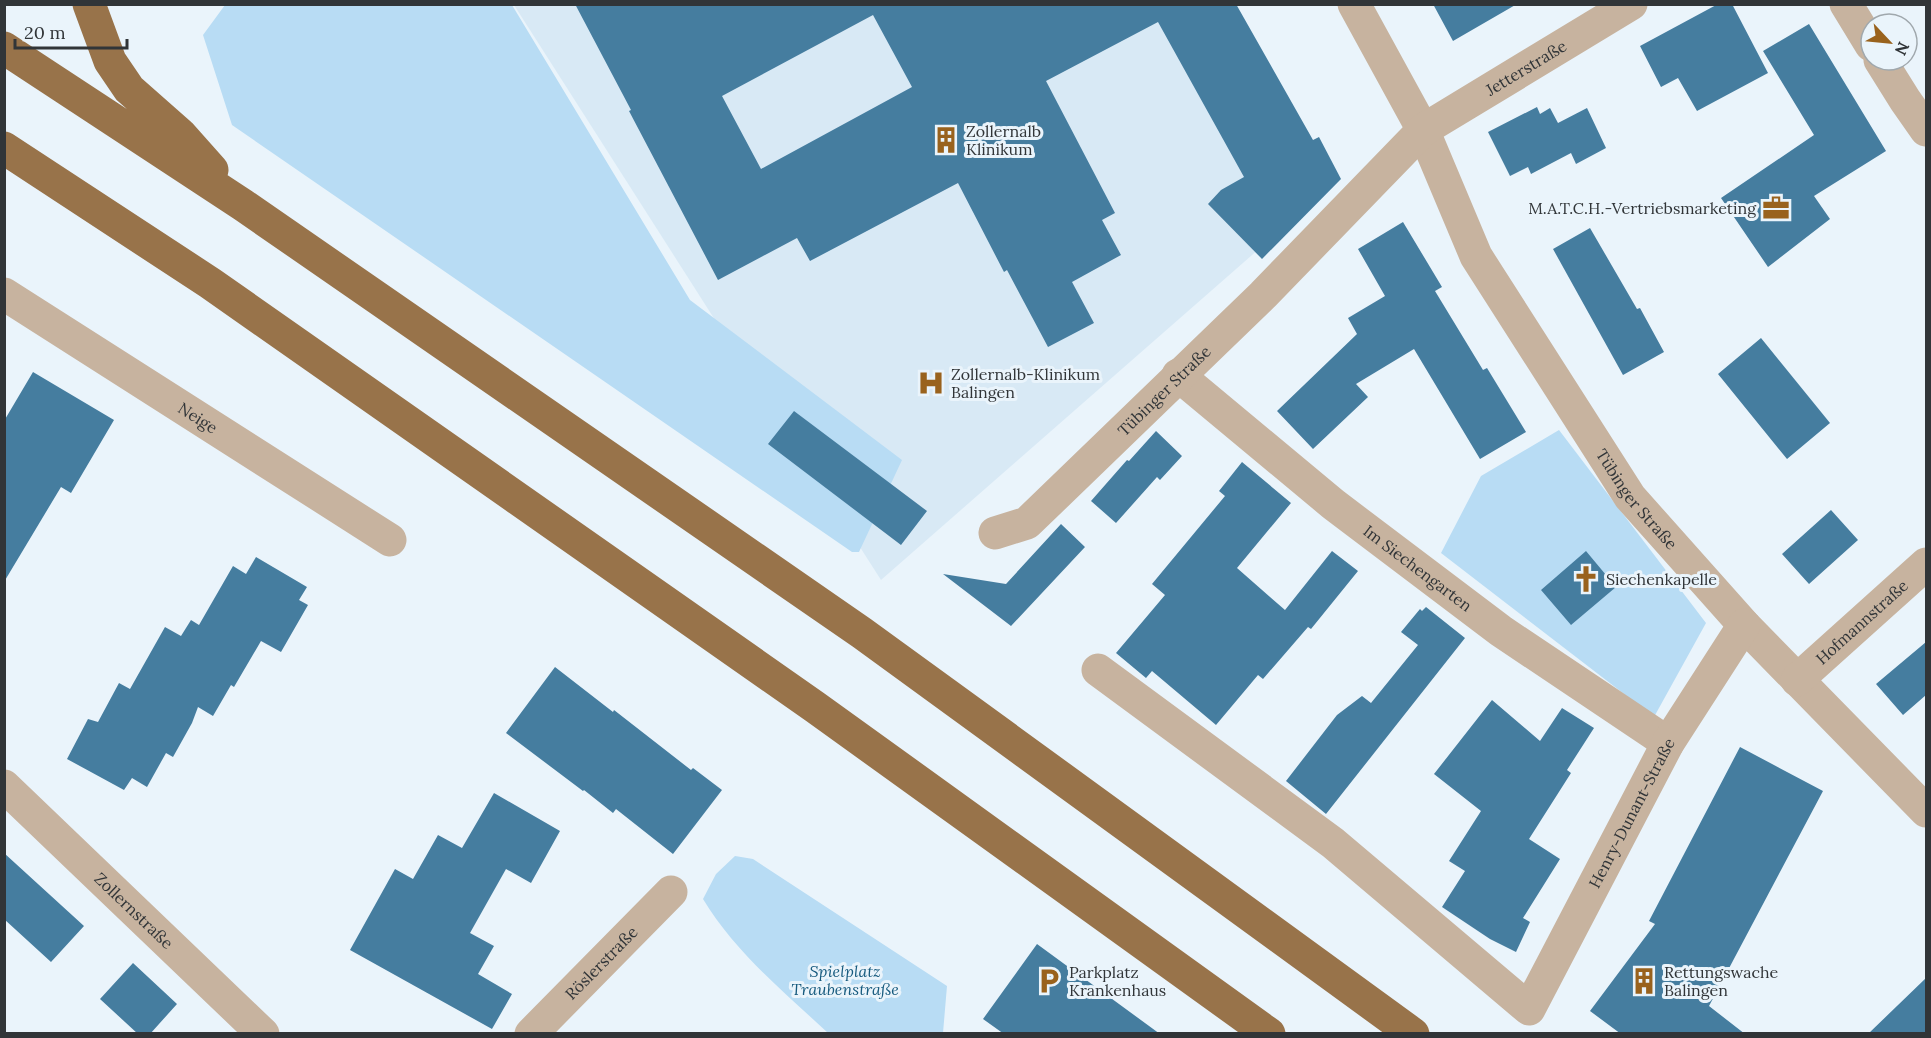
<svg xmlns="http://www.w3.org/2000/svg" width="1931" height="1038" font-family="Lora,serif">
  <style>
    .built { fill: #d8e9f5 }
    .green { fill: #b8dcf4 }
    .building { fill: #457d9f; fill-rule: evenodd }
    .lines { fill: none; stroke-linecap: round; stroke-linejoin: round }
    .minor { stroke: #c7b39f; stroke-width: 33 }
    .trunk { stroke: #98734a; stroke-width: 33 }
    .labels { text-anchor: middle; stroke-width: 6; stroke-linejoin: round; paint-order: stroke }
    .street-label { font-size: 16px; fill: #313538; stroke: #eaf4fb }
    .poi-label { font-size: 16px; fill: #313538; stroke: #eaf4fb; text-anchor: start }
    .park-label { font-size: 16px; font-style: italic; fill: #165a7e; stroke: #eaf4fb }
  </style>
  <rect width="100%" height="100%" fill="#eaf4fb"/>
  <path class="built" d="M514,5H1229L1332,185L881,580Z"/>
  <path class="green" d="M225,5H512L690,300L902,460L859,552H852L232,125L203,35Z
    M1559,430L1706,623L1654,717L1441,553L1481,476Z
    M735,856L753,859L947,986L943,1033H828C783,991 735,952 703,899L716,874Z"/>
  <path class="building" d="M575,4H1236L1313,140L1319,137L1341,179L1262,259L1208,204L1221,190L1244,177L1158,22L1046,81L1115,213L1102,220L1121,255L1072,282L1094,323L1048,347L1007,270L1004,272L958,183L810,261L797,238L718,280L629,111L631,110ZM873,15L912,87L761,169L722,96Z
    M1433,4H1517L1453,41Z
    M1718,4H1732L1768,73L1697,111L1678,78L1661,87L1640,46Z
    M1809,24L1886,151L1814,196L1830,219L1768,267L1721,198L1814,135L1763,51Z
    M1537,107L1540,114L1550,108L1558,123L1587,108L1606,148L1576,164L1571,153L1531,174L1528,167L1510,176L1488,132Z
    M1403,222L1442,287L1435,291L1483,370L1487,368L1526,432L1480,459L1414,349L1356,384L1368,397L1313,449L1277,411L1357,334L1348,318L1385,296L1358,249Z
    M1590,228L1637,309L1640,308L1664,352L1623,375L1553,249Z
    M1761,338L1830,423L1787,459L1718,374Z
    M33,372L114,420L71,493L61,487L4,582V421Z
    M794,411L927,511L901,545L768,444Z
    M1156,431L1182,456L1160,480L1157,477L1116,523L1091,501L1127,460L1129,461Z
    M1242,462L1291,503L1237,568L1285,610L1332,551L1358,571L1311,629L1308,627L1263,679L1258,675L1216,725L1152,671L1146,678L1116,653L1165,595L1152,584L1225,496L1219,491Z
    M1831,510L1858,540L1809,584L1782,554Z
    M1061,524L1085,547L1011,626L943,574L1006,584Z
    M1586,551L1616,587L1571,625L1541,590Z
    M256,557L307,587L299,600L308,605L281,652L261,641L234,687L231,685L213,716L198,707L192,723L173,757L166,753L147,787L132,778L124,790L67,759L88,719L98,722L119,683L130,689L165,627L181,636L191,620L199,625L233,566L246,574Z
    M1426,607L1465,638L1326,814L1286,781L1337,715L1362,696L1371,703L1418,645L1401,632L1420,609L1422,611Z
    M1926,642V695L1903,715L1876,684Z
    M555,667L613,712L614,710L691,770L693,768L722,790L673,854L616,809L613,813L584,790L583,791L506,733Z
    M1492,700L1540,741L1562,708L1594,728L1567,770L1571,773L1529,839L1560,859L1523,918L1530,922L1516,952L1490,939L1442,907L1465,871L1449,861L1481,811L1434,774Z
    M1740,747L1823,791L1709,1006L1745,1034H1621L1590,1011L1655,924L1649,921Z
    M494,793L560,831L531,883L506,869L470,933L494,946L478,974L512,994L492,1029L350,950L395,869L413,879L438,835L462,848Z
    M4,853L84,926L51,962L4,919Z
    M1037,944L1160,1034H1004L983,1019Z
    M133,963L177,1004L150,1034H138L100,999Z
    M1926,978V1034H1868Z"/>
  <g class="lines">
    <g class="minor">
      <path id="s1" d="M1354,4L1423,130L1476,256L1630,497L1744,625L1926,811"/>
      <path d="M1846,4L1871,45"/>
      <path d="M1880,60L1905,100L1926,130"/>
      <path id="s2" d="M4,294L390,540"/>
      <path id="s3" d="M1178,375L1333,504L1501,631L1668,743"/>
      <path id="s4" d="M995,533L1027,523L1263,295L1423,130L1631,4"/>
      <path id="s5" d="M1098,670L1333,843L1529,1009L1668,743L1744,625"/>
      <path id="s6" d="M1797,680L1926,564"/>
      <path id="s7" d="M4,786L263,1034"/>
      <path id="s8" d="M531,1034L671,892"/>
    </g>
    <path class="trunk" d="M89,4L110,61L129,89L180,134L212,170
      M4,48L243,205L862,633L1413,1034
      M4,148L210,283L815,707L1269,1034"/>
  </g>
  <defs>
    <symbol id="building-bare" viewBox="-9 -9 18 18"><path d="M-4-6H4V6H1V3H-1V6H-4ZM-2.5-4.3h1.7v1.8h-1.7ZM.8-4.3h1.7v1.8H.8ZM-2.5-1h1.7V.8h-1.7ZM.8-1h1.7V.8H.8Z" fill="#99621d" stroke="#eaf4fb" stroke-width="2.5" paint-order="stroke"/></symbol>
    <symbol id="office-bare" viewBox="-9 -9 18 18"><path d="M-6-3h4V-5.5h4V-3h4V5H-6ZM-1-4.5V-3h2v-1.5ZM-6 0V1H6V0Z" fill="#99621d" stroke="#eaf4fb" stroke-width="2.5" paint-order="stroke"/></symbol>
    <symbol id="hospital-bare" viewBox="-9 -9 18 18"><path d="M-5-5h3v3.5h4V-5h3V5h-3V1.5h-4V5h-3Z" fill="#99621d" stroke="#eaf4fb" stroke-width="2.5" paint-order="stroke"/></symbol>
    <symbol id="church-bare" viewBox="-9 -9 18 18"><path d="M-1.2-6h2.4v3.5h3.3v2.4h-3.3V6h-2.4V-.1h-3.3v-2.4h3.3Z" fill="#99621d" stroke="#eaf4fb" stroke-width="2.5" paint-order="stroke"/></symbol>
    <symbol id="parking-bare" viewBox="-9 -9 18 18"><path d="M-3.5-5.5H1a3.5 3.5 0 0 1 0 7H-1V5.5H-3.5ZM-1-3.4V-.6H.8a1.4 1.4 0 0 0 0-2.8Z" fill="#99621d" stroke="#eaf4fb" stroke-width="2.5" paint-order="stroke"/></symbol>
  </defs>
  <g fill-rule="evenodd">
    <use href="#building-bare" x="927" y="121" width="38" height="38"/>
    <use href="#office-bare" x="1757" y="189" width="38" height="38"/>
    <use href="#hospital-bare" x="912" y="364" width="38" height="38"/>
    <use href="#church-bare" x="1567" y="560" width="38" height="38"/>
    <use href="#parking-bare" x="1030" y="962" width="38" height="38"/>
    <use href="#building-bare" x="1625" y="962" width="38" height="38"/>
  </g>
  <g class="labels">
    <g class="street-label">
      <text dy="6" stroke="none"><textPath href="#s4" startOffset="712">Jetterstraße</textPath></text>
      <text dy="6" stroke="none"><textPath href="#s4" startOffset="224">Tübinger Straße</textPath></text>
      <text dy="6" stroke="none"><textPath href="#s2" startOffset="230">Neige</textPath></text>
      <text dy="6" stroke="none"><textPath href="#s1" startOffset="572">Tübinger Straße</textPath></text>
      <text dy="6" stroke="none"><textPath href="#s3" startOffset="308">Im Siechengarten</textPath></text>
      <text dy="6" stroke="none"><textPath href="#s6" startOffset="87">Hofmannstraße</textPath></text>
      <text dy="6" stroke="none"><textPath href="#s5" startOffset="770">Henry-Dunant-Straße</textPath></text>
      <text dy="6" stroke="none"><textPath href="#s7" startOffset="180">Zollernstraße</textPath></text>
      <text dy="6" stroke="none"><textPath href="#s8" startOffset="100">Röslerstraße</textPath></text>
    </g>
    <g class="poi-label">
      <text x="966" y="137">Zollernalb<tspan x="966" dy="18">Klinikum</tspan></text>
      <text x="1756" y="214" text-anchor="end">M.A.T.C.H.-Vertriebsmarketing</text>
      <text x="951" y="380">Zollernalb-Klinikum<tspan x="951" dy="18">Balingen</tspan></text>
      <text x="1606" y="585">Siechenkapelle</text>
      <text x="1069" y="978">Parkplatz<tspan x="1069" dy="18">Krankenhaus</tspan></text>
      <text x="1664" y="978">Rettungswache<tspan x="1664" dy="18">Balingen</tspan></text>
    </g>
    <g class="park-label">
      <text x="845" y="977">Spielplatz<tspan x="845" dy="18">Traubenstraße</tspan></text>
    </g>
  </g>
  <rect width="1931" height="1038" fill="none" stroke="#313538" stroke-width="12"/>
  <g transform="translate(1889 42) rotate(116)"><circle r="28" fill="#eaf4fb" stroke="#a0a8ad" stroke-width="1.5"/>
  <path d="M0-4.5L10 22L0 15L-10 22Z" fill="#99621d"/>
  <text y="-9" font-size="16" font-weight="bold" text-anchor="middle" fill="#313538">N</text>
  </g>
  <path d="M15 39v9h112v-9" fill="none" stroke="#313538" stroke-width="3"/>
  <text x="24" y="39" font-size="18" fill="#313538" stroke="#eaf4fb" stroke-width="4.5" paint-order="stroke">20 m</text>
</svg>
